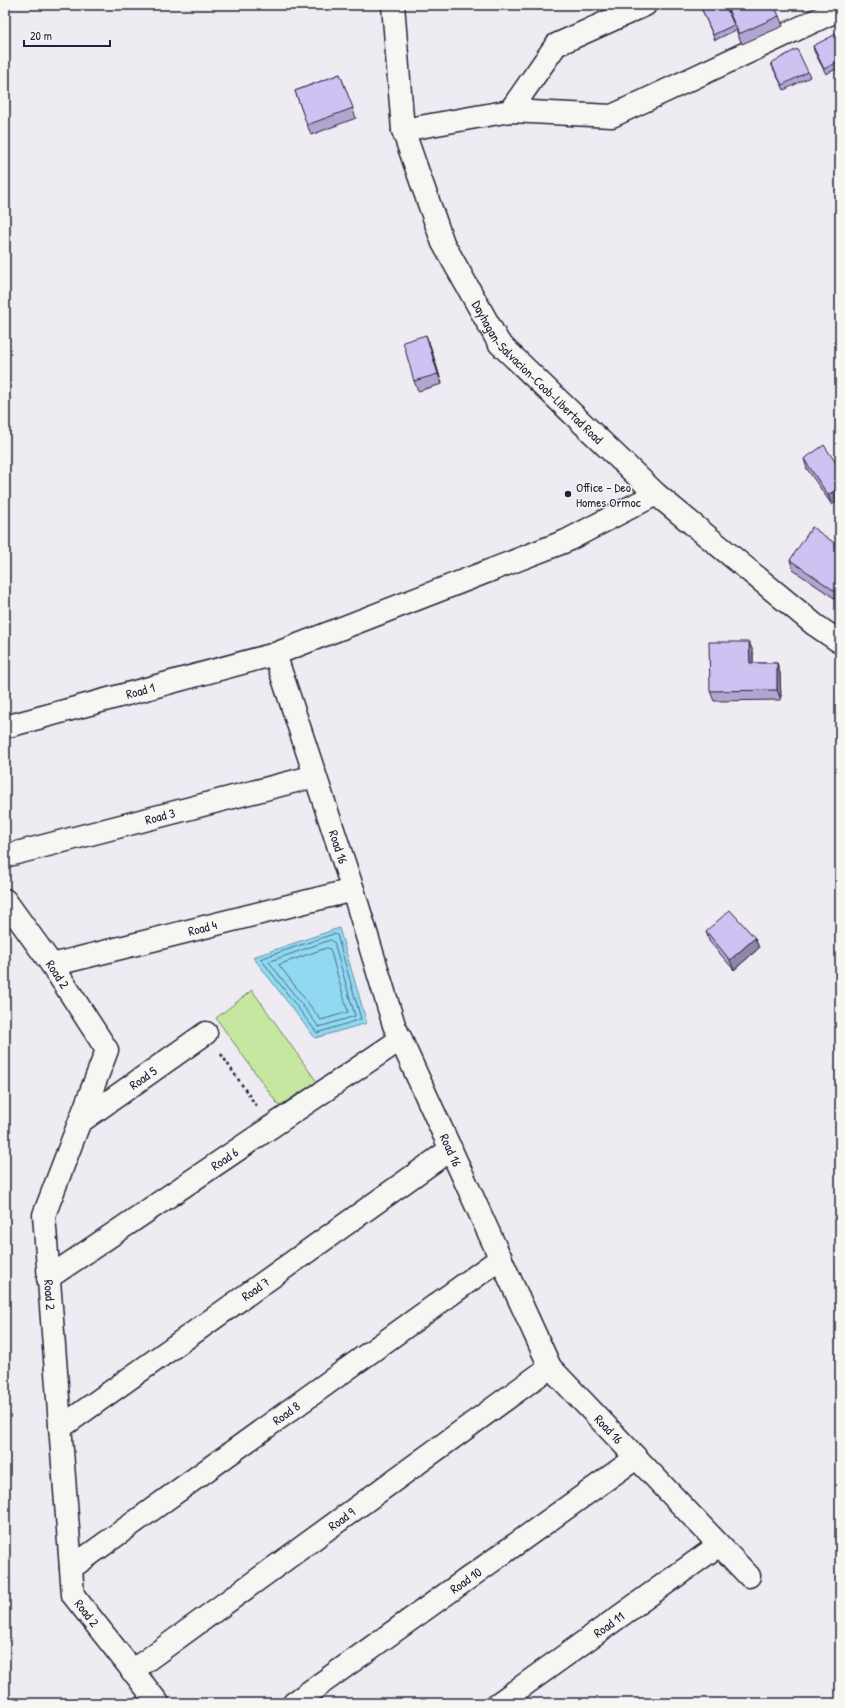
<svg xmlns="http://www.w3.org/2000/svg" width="845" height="1708" font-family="'Patrick Hand',sans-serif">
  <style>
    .green { fill: #c5e7a0; stroke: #74846e }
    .water { fill: #90d9f1; stroke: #6490a8 }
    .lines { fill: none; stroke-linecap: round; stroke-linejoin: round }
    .shore { stroke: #4e6b84; stroke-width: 1 }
    .street-casing { stroke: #22223b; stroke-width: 25 }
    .secondary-casing { stroke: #22223b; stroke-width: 25 }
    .path { stroke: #22223b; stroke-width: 2.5; stroke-dasharray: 3 3; stroke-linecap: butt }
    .street { stroke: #f6f6f2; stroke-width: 22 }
    .secondary { stroke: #f6f6f2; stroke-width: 22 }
    .wall { fill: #b2a6d0; stroke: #22223b }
    .shaded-wall { fill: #9187a9; stroke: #22223b }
    .building { fill: #cfc1f2; stroke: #22223b }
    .poi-dot { fill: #22223b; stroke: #f6f6f2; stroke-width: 1.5 }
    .labels { text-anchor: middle; stroke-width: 3; stroke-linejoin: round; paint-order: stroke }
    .street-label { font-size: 13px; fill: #22223b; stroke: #f6f6f2 }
    .poi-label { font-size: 13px; fill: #22223b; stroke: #f6f6f2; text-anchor: start }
  </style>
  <rect width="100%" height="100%" fill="#eeebf2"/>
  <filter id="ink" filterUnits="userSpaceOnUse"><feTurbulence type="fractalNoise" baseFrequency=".025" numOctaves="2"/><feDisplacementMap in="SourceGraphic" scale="8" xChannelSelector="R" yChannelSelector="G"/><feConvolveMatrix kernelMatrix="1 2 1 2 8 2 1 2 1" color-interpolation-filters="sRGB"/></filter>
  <g filter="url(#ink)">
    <path class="green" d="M252,990L317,1082L279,1106L216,1018Z"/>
    <path class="water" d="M339,928L367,1023L315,1038L253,957Z"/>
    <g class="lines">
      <path class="shore" d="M334,934L337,935L361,1019L317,1033L261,959Z
        M331,940L334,942L355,1016L319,1027L269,962Z
        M327,948L330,949L348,1012L321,1020L279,965Z"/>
      <defs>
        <g id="street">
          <path d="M510,111L556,45L645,5"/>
          <path d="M403,130L510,111L612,116L840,9"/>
          <path id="s1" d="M275,654L353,890L394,1025L550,1367L749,1576"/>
          <path id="s2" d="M5,727L275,654L566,541L656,494"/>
          <path id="s3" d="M5,856L315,776"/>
          <path id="s4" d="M5,900L52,965L107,1050L44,1215L73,1595L158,1703"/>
          <path id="s5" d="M52,965L353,890"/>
          <path id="s6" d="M80,1122L206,1033"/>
          <path id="s7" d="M48,1278L401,1039"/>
          <path id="s8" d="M60,1428L451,1149"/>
          <path id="s9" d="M71,1568L501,1258"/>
          <path id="s10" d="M132,1671L550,1367"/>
          <path id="s11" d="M294,1703L636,1458"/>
          <path id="s12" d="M499,1703L719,1545"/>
        </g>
        <g id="secondary">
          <path id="s13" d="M393,5L403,130L443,243L499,343L656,494L815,625L840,642"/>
        </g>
      </defs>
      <use href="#street" class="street-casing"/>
      <use href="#secondary" class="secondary-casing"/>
      <path class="path" d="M221,1054L257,1107"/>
      <use href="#street" class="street"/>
      <use href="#secondary" class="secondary"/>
    </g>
    <path class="wall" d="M700,5L779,16L783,26L742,44L736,30L715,40Z
      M840,38V67L826,74L814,51L813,46Z
      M771,63L808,72L810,77L784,90L773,68Z
      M340,74L356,118L311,135L295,91Z
      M430,345L442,384L418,391L414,381Z
      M804,459L840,469L832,505L807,469Z
      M840,547V602L793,570L790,560Z
      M753,651V663H777L780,673L781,700L714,701L710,691Z
      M706,931L755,938L759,948L734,970L709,941Z"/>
    <path class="shaded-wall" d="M426,335L430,345L442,384L438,374Z
      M840,487V499L832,505L828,495Z
      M749,642L753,651V673L750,663Z
      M777,663L780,673L781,700L777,690Z
      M755,938L759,948L734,970L730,960Z"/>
    <path class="building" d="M700,5H725L734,25L713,35Z
      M726,5H774L779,16L739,34Z
      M838,33L840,38V61L824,69L813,46Z
      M797,49L808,72L782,85L771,63Z
      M340,74L353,108L307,125L295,91Z
      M426,335L438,374L414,381L403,342Z
      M824,445L840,469V487L828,495L804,459Z
      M812,527L840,547V593L839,594L790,560Z
      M709,642H749L750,663H777V690L710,691Z
      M730,910L755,938L730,960L706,931Z"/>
  </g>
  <circle class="poi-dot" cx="568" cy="494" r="4"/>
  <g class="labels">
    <g class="street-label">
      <text dy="5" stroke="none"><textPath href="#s13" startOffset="407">Dayhagan-Salvacion-Coob-Libertad Road</textPath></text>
      <text dy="5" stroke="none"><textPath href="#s2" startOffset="140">Road 1</textPath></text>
      <text dy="5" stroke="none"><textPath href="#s3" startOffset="160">Road 3</textPath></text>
      <text dy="5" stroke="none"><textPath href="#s1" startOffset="203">Road 16</textPath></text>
      <text dy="5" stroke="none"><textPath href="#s5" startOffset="155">Road 4</textPath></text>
      <text dy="5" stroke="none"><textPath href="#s4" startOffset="91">Road 2</textPath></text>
      <text dy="5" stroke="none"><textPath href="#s6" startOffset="77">Road 5</textPath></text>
      <text dy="5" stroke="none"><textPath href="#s1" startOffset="527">Road 16</textPath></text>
      <text dy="5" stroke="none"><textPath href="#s7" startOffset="213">Road 6</textPath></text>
      <text dy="5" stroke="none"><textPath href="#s8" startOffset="240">Road 7</textPath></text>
      <text dy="5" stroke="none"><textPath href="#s4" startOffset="438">Road 2</textPath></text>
      <text dy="5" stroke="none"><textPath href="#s9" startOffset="265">Road 8</textPath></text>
      <text dy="5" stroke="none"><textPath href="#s1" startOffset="851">Road 16</textPath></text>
      <text dy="5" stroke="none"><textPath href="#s10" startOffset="259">Road 9</textPath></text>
      <text dy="5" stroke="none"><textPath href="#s11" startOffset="211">Road 10</textPath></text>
      <text dy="5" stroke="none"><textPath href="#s4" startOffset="762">Road 2</textPath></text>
      <text dy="5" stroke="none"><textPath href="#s12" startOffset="135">Road 11</textPath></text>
    </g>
    <g class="poi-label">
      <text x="576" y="492">Office - Deo<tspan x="576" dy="15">Homes Ormoc</tspan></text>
    </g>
  </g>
  <rect width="845" height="1708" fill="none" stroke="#f6f6f2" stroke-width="20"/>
  <rect x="10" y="10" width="825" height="1688" fill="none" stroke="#22223b" stroke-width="1.5" filter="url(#ink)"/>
  <path d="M24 40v6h86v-6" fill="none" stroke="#22223b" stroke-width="2"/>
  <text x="30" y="40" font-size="12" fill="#22223b" stroke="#f6f6f2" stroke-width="3" paint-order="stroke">20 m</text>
</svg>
